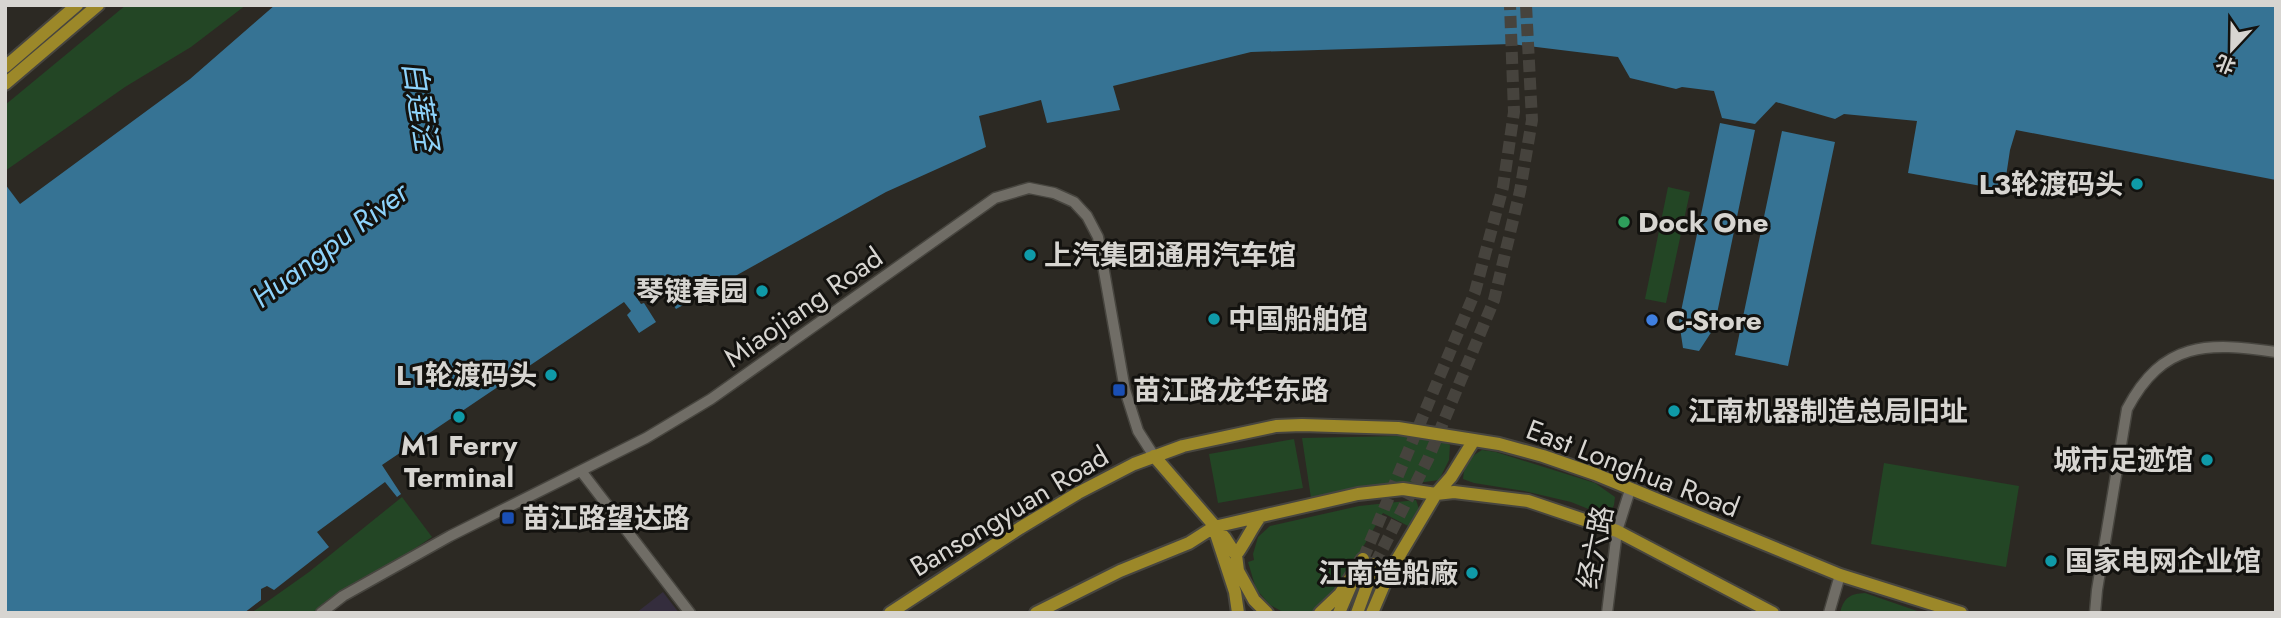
<svg xmlns="http://www.w3.org/2000/svg" width="2281" height="618" font-family="Jost,'Noto Sans SC',sans-serif">
  <style>
    .commercial { fill: #342d3d }
    .green { fill: #234625 }
    .water { fill: #367394 }
    .lines { fill: none; stroke-linecap: round; stroke-linejoin: round }
    .major-tunnel { stroke: #46433d; stroke-width: 12; stroke-dasharray: 12 6; stroke-linecap: butt }
    .minor-casing { stroke: #47453f; stroke-width: 13 }
    .major-casing { stroke: #47453f; stroke-width: 16 }
    .minor { stroke: #706d66; stroke-width: 10 }
    .major { stroke: #9c8829; stroke-width: 12 }
    .culture-dot { fill: #0f9aa8; stroke: #13120f; stroke-width: 2.5 }
    .leisure-dot { fill: #2e9e5b; stroke: #13120f; stroke-width: 2.5 }
    .shop-dot { fill: #3f7fe0; stroke: #13120f; stroke-width: 2.5 }
    .transit-dot { fill: #1a4fb4; stroke: #13120f; stroke-width: 2.5 }
    .labels { text-anchor: middle; stroke-width: 6; stroke-linejoin: round; paint-order: stroke }
    .poi-label { font-size: 28px; font-weight: bold; fill: #d7d5d1; stroke: #13120f; text-anchor: start }
    .street-label { font-size: 28px; fill: #d7d5d1; stroke: #13120f }
    .water-label { font-size: 30px; font-style: italic; fill: #8ed3fb; stroke: #13120f }
  </style>
  <rect width="100%" height="100%" fill="#2c2923"/>
  <path class="commercial" d="M663,592L679,613H636Z"/>
  <path class="green" d="M126,5H246L191,47L125,87L5,171V105Z
    M1668,187L1690,192L1666,303L1645,299Z
    M1399,436L1442,441L1450,445L1449,460L1439,480L1311,498L1302,438Z
    M1294,439L1303,488L1218,503L1209,454Z
    M1482,450L1496,452L1595,483L1615,497L1614,505L1611,511L1601,514L1571,502L1524,491L1474,483L1463,479C1464,465 1469,457 1482,450Z
    M1884,463L2019,486L2006,567L1871,544Z
    M402,497L432,537L319,613H251L309,572Z
    M1416,500L1419,509L1410,527L1383,513L1343,581L1326,605L1312,612L1285,613L1270,605L1256,589L1248,562L1254,560L1253,554L1258,537L1270,526L1359,506Z
    M1865,593L1923,613H1840C1844,597 1850,594 1865,593Z"/>
  <path class="water" d="M275,5H2276V180L2016,130L2010,150L2004,190L1908,173L1917,121L1844,114L1835,119L1776,102L1755,124L1722,118L1714,91L1682,87L1676,89L1630,78L1618,57L1511,44L1251,52L1113,86L1120,110L1047,123L1041,100L979,116L986,147L886,192L676,309L663,290L665,288L659,279L635,295L641,304L644,303L656,322L639,333L627,315L631,311L624,302L382,465L401,494L397,497L385,482L317,532L329,547L274,590L267,586L261,589V600L244,613H5V184L20,204L190,79Z
    M1720,123L1755,130L1714,328L1699,351L1683,348L1679,321Z
    M1782,131L1835,142L1788,366L1735,355Z"/>
  <g class="lines">
    <path class="major-tunnel" d="M1363,559L1475,292L1503,187L1514,112L1510,5
      M1375,564L1428,459L1494,300L1520,191L1532,120L1526,5"/>
    <defs>
      <path id="minor" d="M581,471L690,613
        M321,613L343,596L450,536L646,438L711,399L995,198L1029,188L1054,193L1074,202L1087,216L1098,237L1125,390L1138,431L1154,456
        M1607,613L1617,531L1630,490
        M1829,613L1840,575
        M2095,613L2097,590L2127,409C2163,341 2207,342 2276,352"/>
      <path id="major" d="M5,67L77,5
        M5,84L98,5
        M1154,456L1225,538L1236,555L1238,571L1248,589L1254,600L1267,613
        M1215,531L1235,592L1238,613
        M1236,555C1245,543 1251,529 1260,517
        M890,613L1020,528L1078,493L1134,464L1183,446L1276,426L1302,425L1398,428L1499,444L1543,456L1595,474L1840,575L1961,613
        M1036,613L1120,571L1189,543L1214,527L1358,494L1403,489L1436,494L1454,492L1528,501L1617,531L1773,613
        M1320,613L1340,594L1363,559
        M1339,613L1351,585
        M1357,613L1375,564
        M1372,613L1389,573L1436,494L1451,477L1474,440"/>
    </defs>
    <use href="#minor" class="minor-casing"/>
    <use href="#major" class="major-casing"/>
    <use href="#minor" class="minor"/>
    <use href="#major" class="major"/>
  </g>
  <g class="culture-dot">
    <circle cx="2137" cy="184" r="7"/>
    <circle cx="1030" cy="255" r="7"/>
    <circle cx="762" cy="291" r="7"/>
    <circle cx="1214" cy="319" r="7"/>
    <circle cx="551" cy="375" r="7"/>
    <circle cx="1674" cy="411" r="7"/>
    <circle cx="459" cy="417" r="7"/>
    <circle cx="2207" cy="460" r="7"/>
    <circle cx="2051" cy="561" r="7"/>
    <circle cx="1472" cy="573" r="7"/>
  </g>
  <circle class="leisure-dot" cx="1624" cy="222" r="7"/>
  <circle class="shop-dot" cx="1652" cy="320" r="7"/>
  <g class="transit-dot">
    <rect x="1112" y="383" width="14" height="14" rx="3.5"/>
    <rect x="501" y="511" width="14" height="14" rx="3.5"/>
  </g>
  <g class="labels">
    <g class="poi-label">
      <text x="2123" y="194" text-anchor="end">L3轮渡码头</text>
      <text x="1638" y="232">Dock One</text>
      <text x="1044" y="265">上汽集团通用汽车馆</text>
      <text x="748" y="301" text-anchor="end">琴键春园</text>
      <text x="1228" y="329">中国船舶馆</text>
      <text x="1666" y="330">C-Store</text>
      <text x="537" y="385" text-anchor="end">L1轮渡码头</text>
      <text x="1133" y="400">苗江路龙华东路</text>
      <text x="1688" y="421">江南机器制造总局旧址</text>
      <text x="459" y="455" text-anchor="middle">M1 Ferry<tspan x="459" dy="32">Terminal</tspan></text>
      <text x="2193" y="470" text-anchor="end">城市足迹馆</text>
      <text x="522" y="528">苗江路望达路</text>
      <text x="2065" y="571">国家电网企业馆</text>
      <text x="1458" y="583" text-anchor="end">江南造船廠</text>
    </g>
    <g class="street-label">
      <text transform="translate(803 307) rotate(-35)" y="10">Miaojiang Road</text>
      <text transform="translate(1633 468) rotate(21)" y="10">East Longhua Road</text>
      <text transform="translate(1009 511) rotate(-31)" y="10">Bansongyuan Road</text>
      <text transform="translate(1595 547) rotate(-79)" y="10">经六路</text>
    </g>
    <g class="water-label">
      <text transform="translate(420 106) rotate(81)" y="10">白莲泾</text>
      <text transform="translate(330 245) rotate(-37)" y="10">Huangpu River</text>
    </g>
  </g>
  <rect width="2281" height="618" fill="none" stroke="#d7d5d1" stroke-width="14"/>
  <g transform="translate(2232 49) rotate(202)" stroke="#13120f" stroke-width="5" paint-order="stroke">
  <path d="M0-5L12 26L0 18L-12 26Z" fill="#d7d5d1"/>
  <text y="-10" font-size="19" font-weight="bold" text-anchor="middle" fill="#d7d5d1">北</text>
  </g>
</svg>
